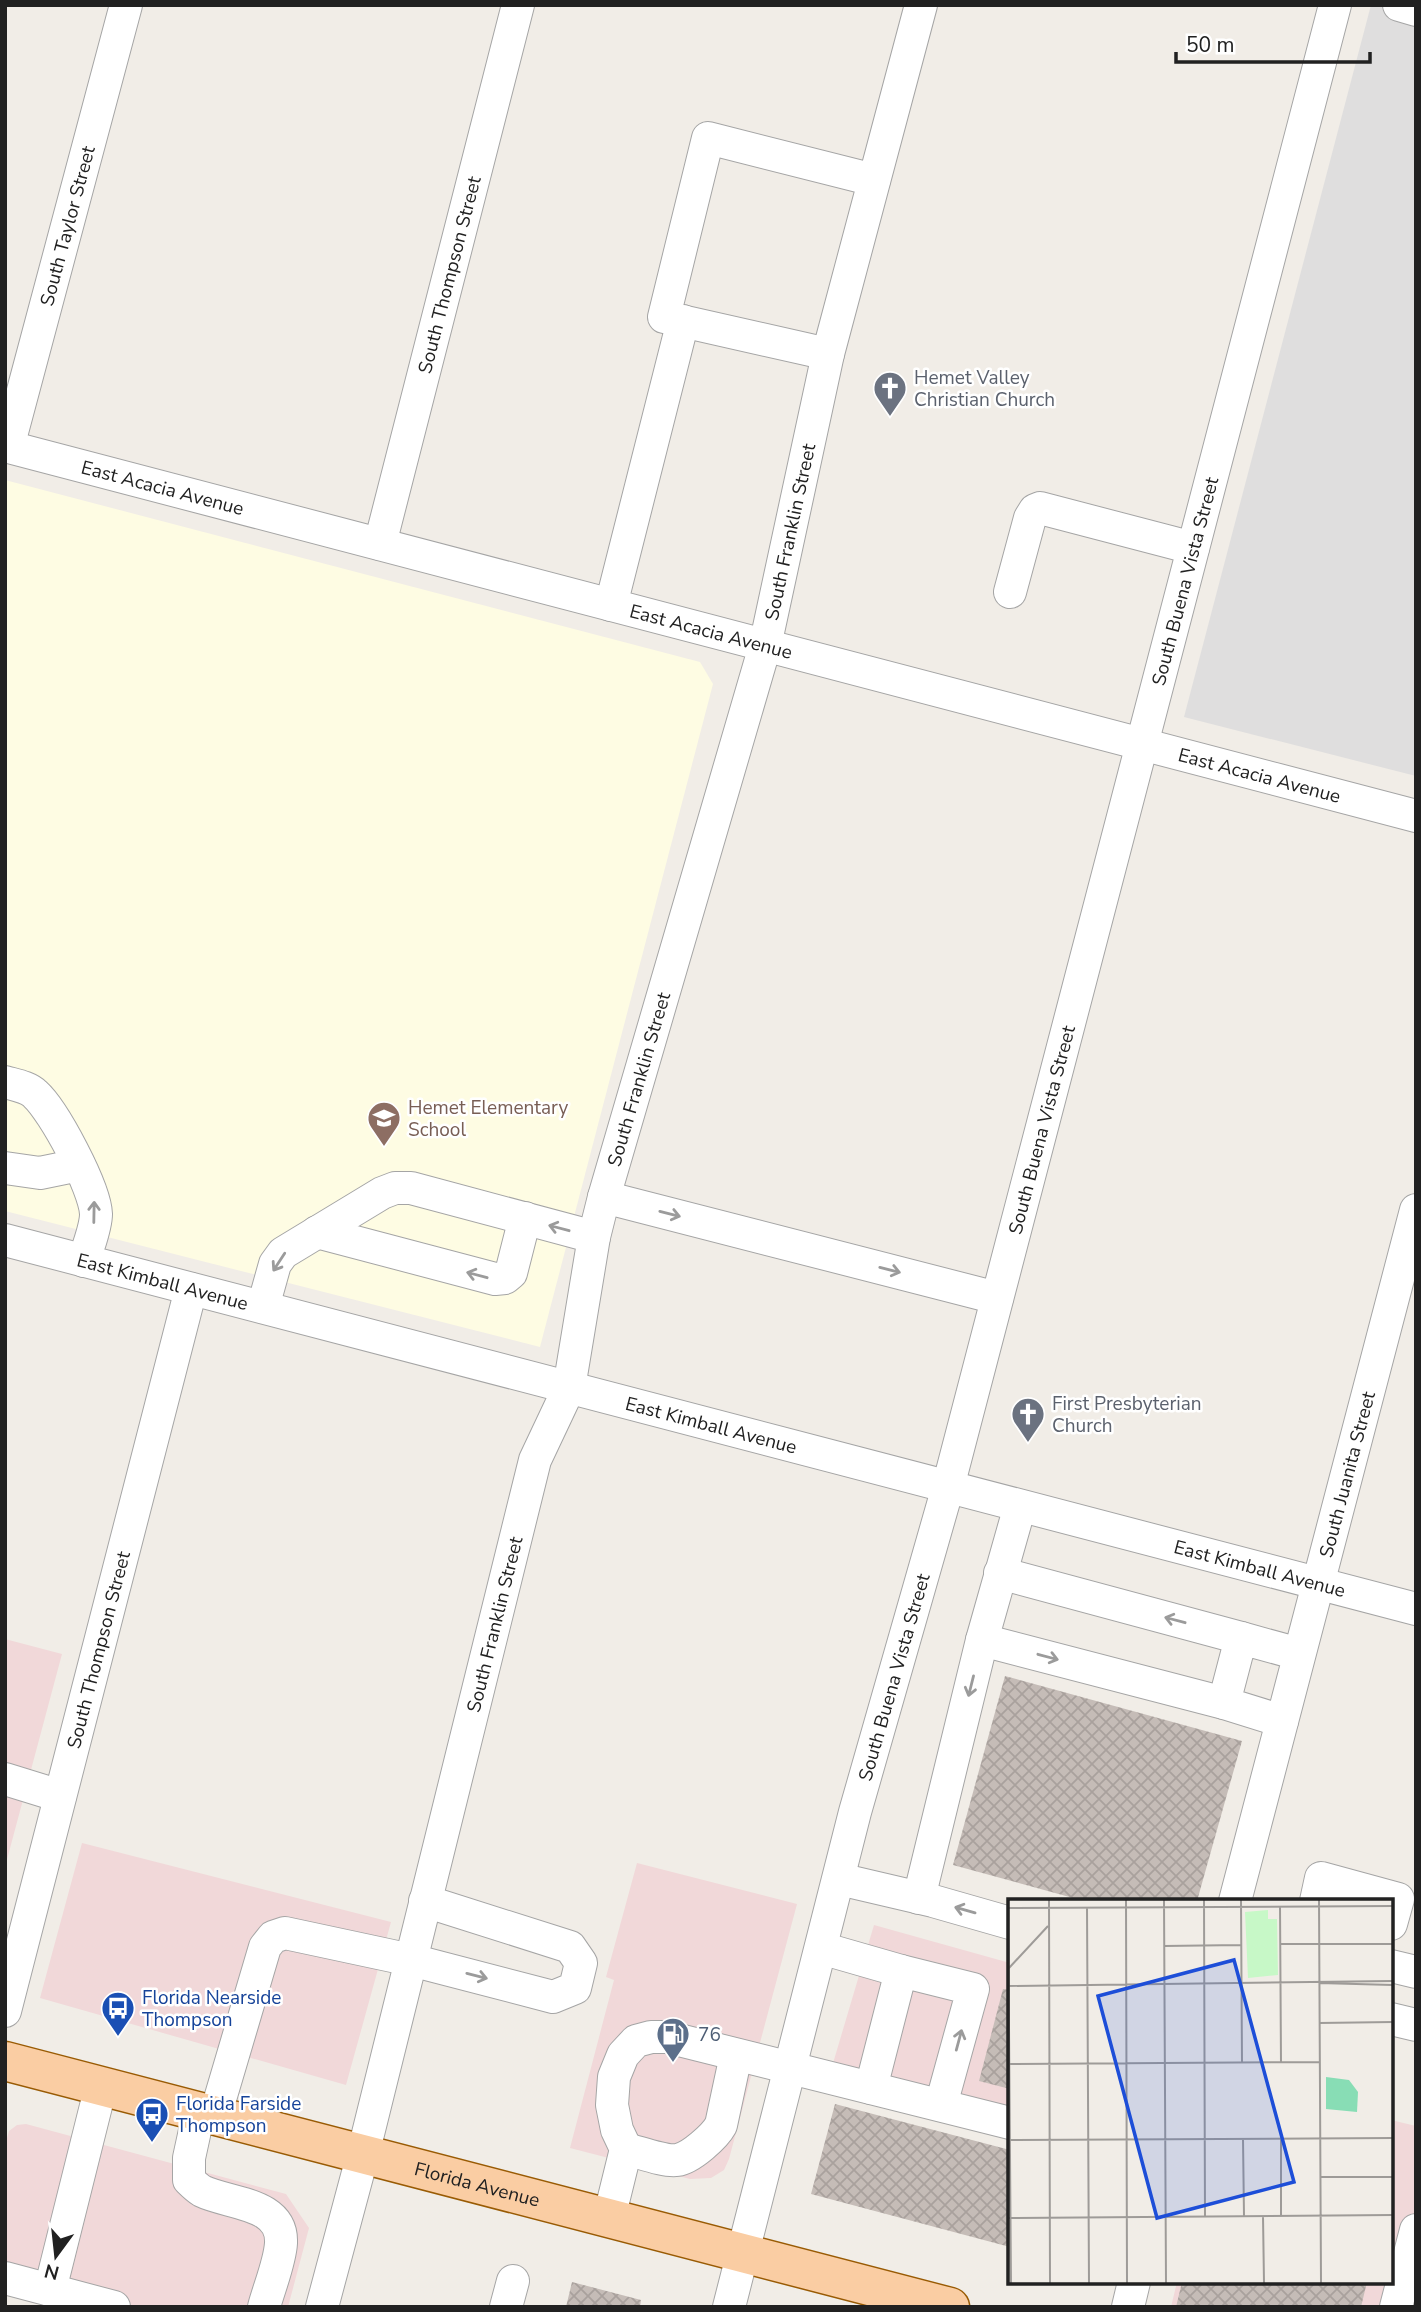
<svg xmlns="http://www.w3.org/2000/svg" width="1421" height="2312" font-family="'Nunito Sans',sans-serif">
  <style>
    .residential { fill: #dfdede }
    .commercial { fill: #f1d8d9 }
    .education { fill: #fefce3 }
    .building { fill: url(#building-cross-hatch) }
    .lines { fill: none; stroke-linecap: round; stroke-linejoin: round }
    .minor-casing { stroke: #a5a5a5; stroke-width: 34 }
    .major-casing { stroke: #995b04; stroke-width: 41 }
    .minor { stroke: #fff; stroke-width: 32 }
    .major { stroke: #facda3; stroke-width: 38 }
    .oneway { stroke: #9b9b9b }
    .labels { text-anchor: middle; stroke-width: 5; stroke-linejoin: round; paint-order: stroke }
    .street-label { font-size: 19px; fill: #212121; stroke: #fff }
    .worship-label { font-size: 19px; fill: #5b616d; stroke: #fff; text-anchor: start }
    .education-label { font-size: 19px; fill: #785e54; stroke: #fff; text-anchor: start }
    .transit-label { font-size: 19px; fill: #164399; stroke: #fff; text-anchor: start }
    .service-label { font-size: 19px; fill: #4e5e75; stroke: #fff; text-anchor: start }
    .inset-road { fill: none; stroke: #9e9b98; stroke-width: 2 }
    .view { fill: #1d4ed8; fill-opacity: 0.15; stroke: #1d4ed8; stroke-width: 3.5 }
    .inset-edge { fill: none; stroke: #212121; stroke-width: 3.5 }
  </style>
  <defs>
    <pattern id="building-cross-hatch" width="8" height="8" patternUnits="userSpaceOnUse" patternTransform="scale(1.75)"><rect width="8" height="8" fill="#c5bcb7"/><path d="M0 0l8 8M0 8l8-8" fill="none" stroke="#a9a19d"/></pattern>
  </defs>
  <rect width="100%" height="100%" fill="#f1ede7"/>
  <path class="residential" d="M1371,5H1416V776L1184,717Z"/>
  <path class="commercial" d="M5,1639L62,1654L5,1867Z
    M82,1843L391,1922L346,2085L40,1998Z
    M637,1863L797,1904L729,2159L724,2170L711,2178L690,2179L570,2148L614,1980L606,1977Z
    M874,1925L1010,1963V2114L831,2070Z
    M1391,2120L1416,2126V2307H1171L1177,2282H1391Z
    M26,2124L286,2194L309,2228L288,2307H69L5,2289V2145L9,2131L17,2125Z"/>
  <path class="education" d="M5,480L700,662L713,684L540,1347L5,1211Z"/>
  <path class="building" d="M1005,1676L1242,1741L1197,1901H1084L953,1865Z
    M1003,1989L1010,1990V2089L979,2081Z
    M835,2104L1010,2150V2247L811,2194Z
    M572,2282L641,2300L640,2307H566Z
    M1182,2282H1367L1361,2307H1176Z"/>
  <g class="lines">
    <defs>
      <g id="minor">
        <path d="M1399,5L1416,10"/>
        <path d="M828,354L664,317L708,138L874,180"/>
        <path id="s1" d="M5,446L1416,816"/>
        <path id="s2" d="M8,447L126,5"/>
        <path id="s3" d="M380,544L518,5"/>
        <path d="M1010,592L1030,518L1035,510L1040,508L1193,548"/>
        <path d="M611,605L683,321"/>
        <path d="M5,1082C15,1085 28,1087 35,1094C54,1111 95,1188 96,1214C96,1228 88,1246 84,1261"/>
        <path d="M5,1168L40,1173L79,1165"/>
        <path d="M604,1197L997,1298"/>
        <path d="M317,1232L495,1279L505,1278L511,1273L525,1218"/>
        <path id="s4" d="M5,1240L1416,1609"/>
        <path d="M263,1307L275,1264L283,1253L382,1193L395,1188H411L594,1237"/>
        <path d="M1000,1573L1241,1638"/>
        <path d="M982,1640L1224,1703"/>
        <path d="M1282,1721L1224,1703L1241,1638L1299,1654"/>
        <path d="M5,1779L60,1796"/>
        <path d="M839,1879L933,1901L1010,1923"/>
        <path d="M919,1898L982,1640L1020,1506"/>
        <path id="s5" d="M1235,1901L1416,1210"/>
        <path d="M1316,1901L1321,1878L1398,1899L1391,1924"/>
        <path d="M821,1948L901,1971"/>
        <path d="M1391,1966L1416,1972"/>
        <path id="s6" d="M5,2011L191,1289"/>
        <path d="M1391,2019L1416,2025"/>
        <path d="M871,2088L901,1971L973,1989L941,2105"/>
        <path d="M199,2112L189,2158V2180C193,2184 197,2188 202,2191C228,2204 283,2202 281,2243C280,2262 269,2288 264,2307"/>
        <path d="M215,2116L265,1947L273,1937L285,1933L411,1960L553,1997L575,1988L581,1963L570,1947L425,1901"/>
        <path d="M626,2149C639,2152 665,2162 677,2160C691,2158 715,2136 721,2125L736,2055"/>
        <path d="M609,2218L626,2149L617,2130L612,2105L614,2077L623,2055L636,2041L651,2037H667L1010,2123"/>
        <path d="M5,2278L114,2307"/>
        <path d="M50,2290L101,2086"/>
        <path id="s7" d="M322,2307L363,2154L535,1460L569,1388L594,1237L604,1197L765,646L828,354L921,5"/>
        <path d="M506,2307L513,2281"/>
        <path id="s8" d="M729,2307L855,1812L948,1487L1335,5"/>
        <path d="M1128,2307L1134,2282"/>
        <path d="M1396,2307L1416,2230"/>
      </g>
      <g id="major">
        <path id="s9" d="M5,2061L950,2307"/>
      </g>
    </defs>
    <use href="#minor" class="minor-casing"/>
    <use href="#major" class="major-casing"/>
    <use href="#minor" class="minor"/>
    <use href="#major" class="major"/>
  </g>
  <defs><path id="oneway-shaft" d="M-6 0H5M1.5-3L5.5 0L1.5 3" fill="none" stroke-width="1.6" stroke-linecap="round" stroke-linejoin="round" transform="scale(1.75)"/></defs>
  <g class="oneway">
    <use href="#oneway-shaft" transform="translate(94 1212) rotate(-89)"/>
    <use href="#oneway-shaft" transform="translate(670 1214) rotate(14)"/>
    <use href="#oneway-shaft" transform="translate(559 1228) rotate(-165)"/>
    <use href="#oneway-shaft" transform="translate(279 1262) rotate(123)"/>
    <use href="#oneway-shaft" transform="translate(890 1270) rotate(14)"/>
    <use href="#oneway-shaft" transform="translate(477 1275) rotate(-165)"/>
    <use href="#oneway-shaft" transform="translate(1175 1620) rotate(-165)"/>
    <use href="#oneway-shaft" transform="translate(1048 1657) rotate(15)"/>
    <use href="#oneway-shaft" transform="translate(971 1686) rotate(104)"/>
    <use href="#oneway-shaft" transform="translate(965 1910) rotate(-164)"/>
    <use href="#oneway-shaft" transform="translate(477 1976) rotate(14)"/>
    <use href="#oneway-shaft" transform="translate(959 2040) rotate(-75)"/>
  </g>
  <defs>
    <symbol id="church-pin" viewBox="-11 -11 22 30"><path d="M0 17L-7.5 6A9.5 9.5 0 1 1 7.5 6Z" fill="#6b7280" stroke="#fff"/><path d="M-1.2-6h2.4v3.5h3.3v2.4h-3.3V6h-2.4V-.1h-3.3v-2.4h3.3Z" fill="#fff"/></symbol>
    <symbol id="school-pin" viewBox="-11 -11 22 30"><path d="M0 17L-7.5 6A9.5 9.5 0 1 1 7.5 6Z" fill="#8d6e63" stroke="#fff"/><path d="M0-5L7-2L0 1L-7-2ZM-4 1L0 2.5L4 1V4Q0 6-4 4Z" fill="#fff"/></symbol>
    <symbol id="bus-pin" viewBox="-11 -11 22 30"><path d="M0 17L-7.5 6A9.5 9.5 0 1 1 7.5 6Z" fill="#1a4fb4" stroke="#fff"/><path d="M-5-6H5V4H4V6H2V4H-2V6H-4V4H-5ZM-3.5-4V0h7V-4ZM-3.5 1.2v1.5H-2V1.2ZM2 1.2v1.5H3.5V1.2Z" fill="#fff"/></symbol>
    <symbol id="fuel-pin" viewBox="-11 -11 22 30"><path d="M0 17L-7.5 6A9.5 9.5 0 1 1 7.5 6Z" fill="#5c6f8a" stroke="#fff"/><path d="M-5.5-6h7V0h2V4h1.3V-2.5L3-4.5l.8-.8L6-3V5H2.5V1h-1V6h-7ZM-4.2-4.7v3.2H.2V-4.7Z" fill="#fff"/></symbol>
  </defs>
  <g fill-rule="evenodd">
    <use href="#church-pin" x="871" y="369" width="38" height="52"/>
    <use href="#school-pin" x="365" y="1099" width="38" height="52"/>
    <use href="#church-pin" x="1009" y="1395" width="38" height="52"/>
    <use href="#bus-pin" x="99" y="1989" width="38" height="52"/>
    <use href="#fuel-pin" x="654" y="2015" width="38" height="52"/>
    <use href="#bus-pin" x="133" y="2095" width="38" height="52"/>
  </g>
  <g class="labels">
    <g class="street-label">
      <text dy="7" stroke="none"><textPath href="#s2" startOffset="229">South Taylor Street</textPath></text>
      <text dy="7" stroke="none"><textPath href="#s3" startOffset="278">South Thompson Street</textPath></text>
      <text dy="7" stroke="none"><textPath href="#s1" startOffset="163">East Acacia Avenue</textPath></text>
      <text dy="7" stroke="none"><textPath href="#s7" startOffset="1838">South Franklin Street</textPath></text>
      <text dy="7" stroke="none"><textPath href="#s8" startOffset="1785">South Buena Vista Street</textPath></text>
      <text dy="7" stroke="none"><textPath href="#s1" startOffset="730">East Acacia Avenue</textPath></text>
      <text dy="7" stroke="none"><textPath href="#s1" startOffset="1297">East Acacia Avenue</textPath></text>
      <text dy="7" stroke="none"><textPath href="#s7" startOffset="1270">South Franklin Street</textPath></text>
      <text dy="7" stroke="none"><textPath href="#s8" startOffset="1218">South Buena Vista Street</textPath></text>
      <text dy="7" stroke="none"><textPath href="#s4" startOffset="163">East Kimball Avenue</textPath></text>
      <text dy="7" stroke="none"><textPath href="#s4" startOffset="730">East Kimball Avenue</textPath></text>
      <text dy="7" stroke="none"><textPath href="#s5" startOffset="441">South Juanita Street</textPath></text>
      <text dy="7" stroke="none"><textPath href="#s4" startOffset="1297">East Kimball Avenue</textPath></text>
      <text dy="7" stroke="none"><textPath href="#s7" startOffset="704">South Franklin Street</textPath></text>
      <text dy="7" stroke="none"><textPath href="#s6" startOffset="373">South Thompson Street</textPath></text>
      <text dy="7" stroke="none"><textPath href="#s8" startOffset="651">South Buena Vista Street</textPath></text>
      <text dy="7" stroke="none"><textPath href="#s9" startOffset="488">Florida Avenue</textPath></text>
    </g>
    <g class="worship-label">
      <text x="914" y="384">Hemet Valley<tspan x="914" dy="22">Christian Church</tspan></text>
      <text x="1052" y="1410">First Presbyterian<tspan x="1052" dy="22">Church</tspan></text>
    </g>
    <g class="education-label">
      <text x="408" y="1114">Hemet Elementary<tspan x="408" dy="22">School</tspan></text>
    </g>
    <g class="transit-label">
      <text x="142" y="2004">Florida Nearside<tspan x="142" dy="22">Thompson</tspan></text>
      <text x="176" y="2110">Florida Farside<tspan x="176" dy="22">Thompson</tspan></text>
    </g>
    <g class="service-label">
      <text x="698" y="2041">76</text>
    </g>
  </g>
  <g transform="translate(1008 1899)">
    <rect width="385" height="385" fill="#f1ede7"/>
    <path d="M260,11V20H269L270,76L240,79L237,13Z" fill="#c7f8c7"/>
    <path d="M318,178L341,181L350,193L349,213L318,210Z" fill="#88ddb5"/>
    <path class="inset-road" d="M0,1L3,384M41,1L42,384M118,1L119,384M156,1L158,384M196,1L197,318M233,1L234,164M311,1L313,384M272,7L273,164M79,8L81,384M0,9L385,7M272,45H385M156,47L233,46M1,69L40,27M311,84L385,86M0,87L385,82M311,124L385,123M1,165L312,163M235,240L236,317M273,240V317M1,241L385,239M312,278H385M255,317L256,384M1,319L385,316"/>
    <path class="view" d="M226,61L286,283L149,319L90,97Z"/>
    <rect width="385" height="385" class="inset-edge"/>
  </g>
  <rect width="1421" height="2312" fill="none" stroke="#212121" stroke-width="14"/>
  <g transform="translate(56 2256) rotate(195)" stroke="#ffffff" stroke-width="5" paint-order="stroke">
  <path d="M0-5L12 26L0 18L-12 26Z" fill="#212121"/>
  <text y="-10" font-size="19" font-weight="bold" text-anchor="middle" fill="#212121">N</text>
  </g>
  <path d="M1176 52v10h194v-10" fill="none" stroke="#212121" stroke-width="3.5"/>
  <text x="1186" y="52" font-size="21" fill="#212121" stroke="#ffffff" stroke-width="5" paint-order="stroke">50 m</text>
</svg>
